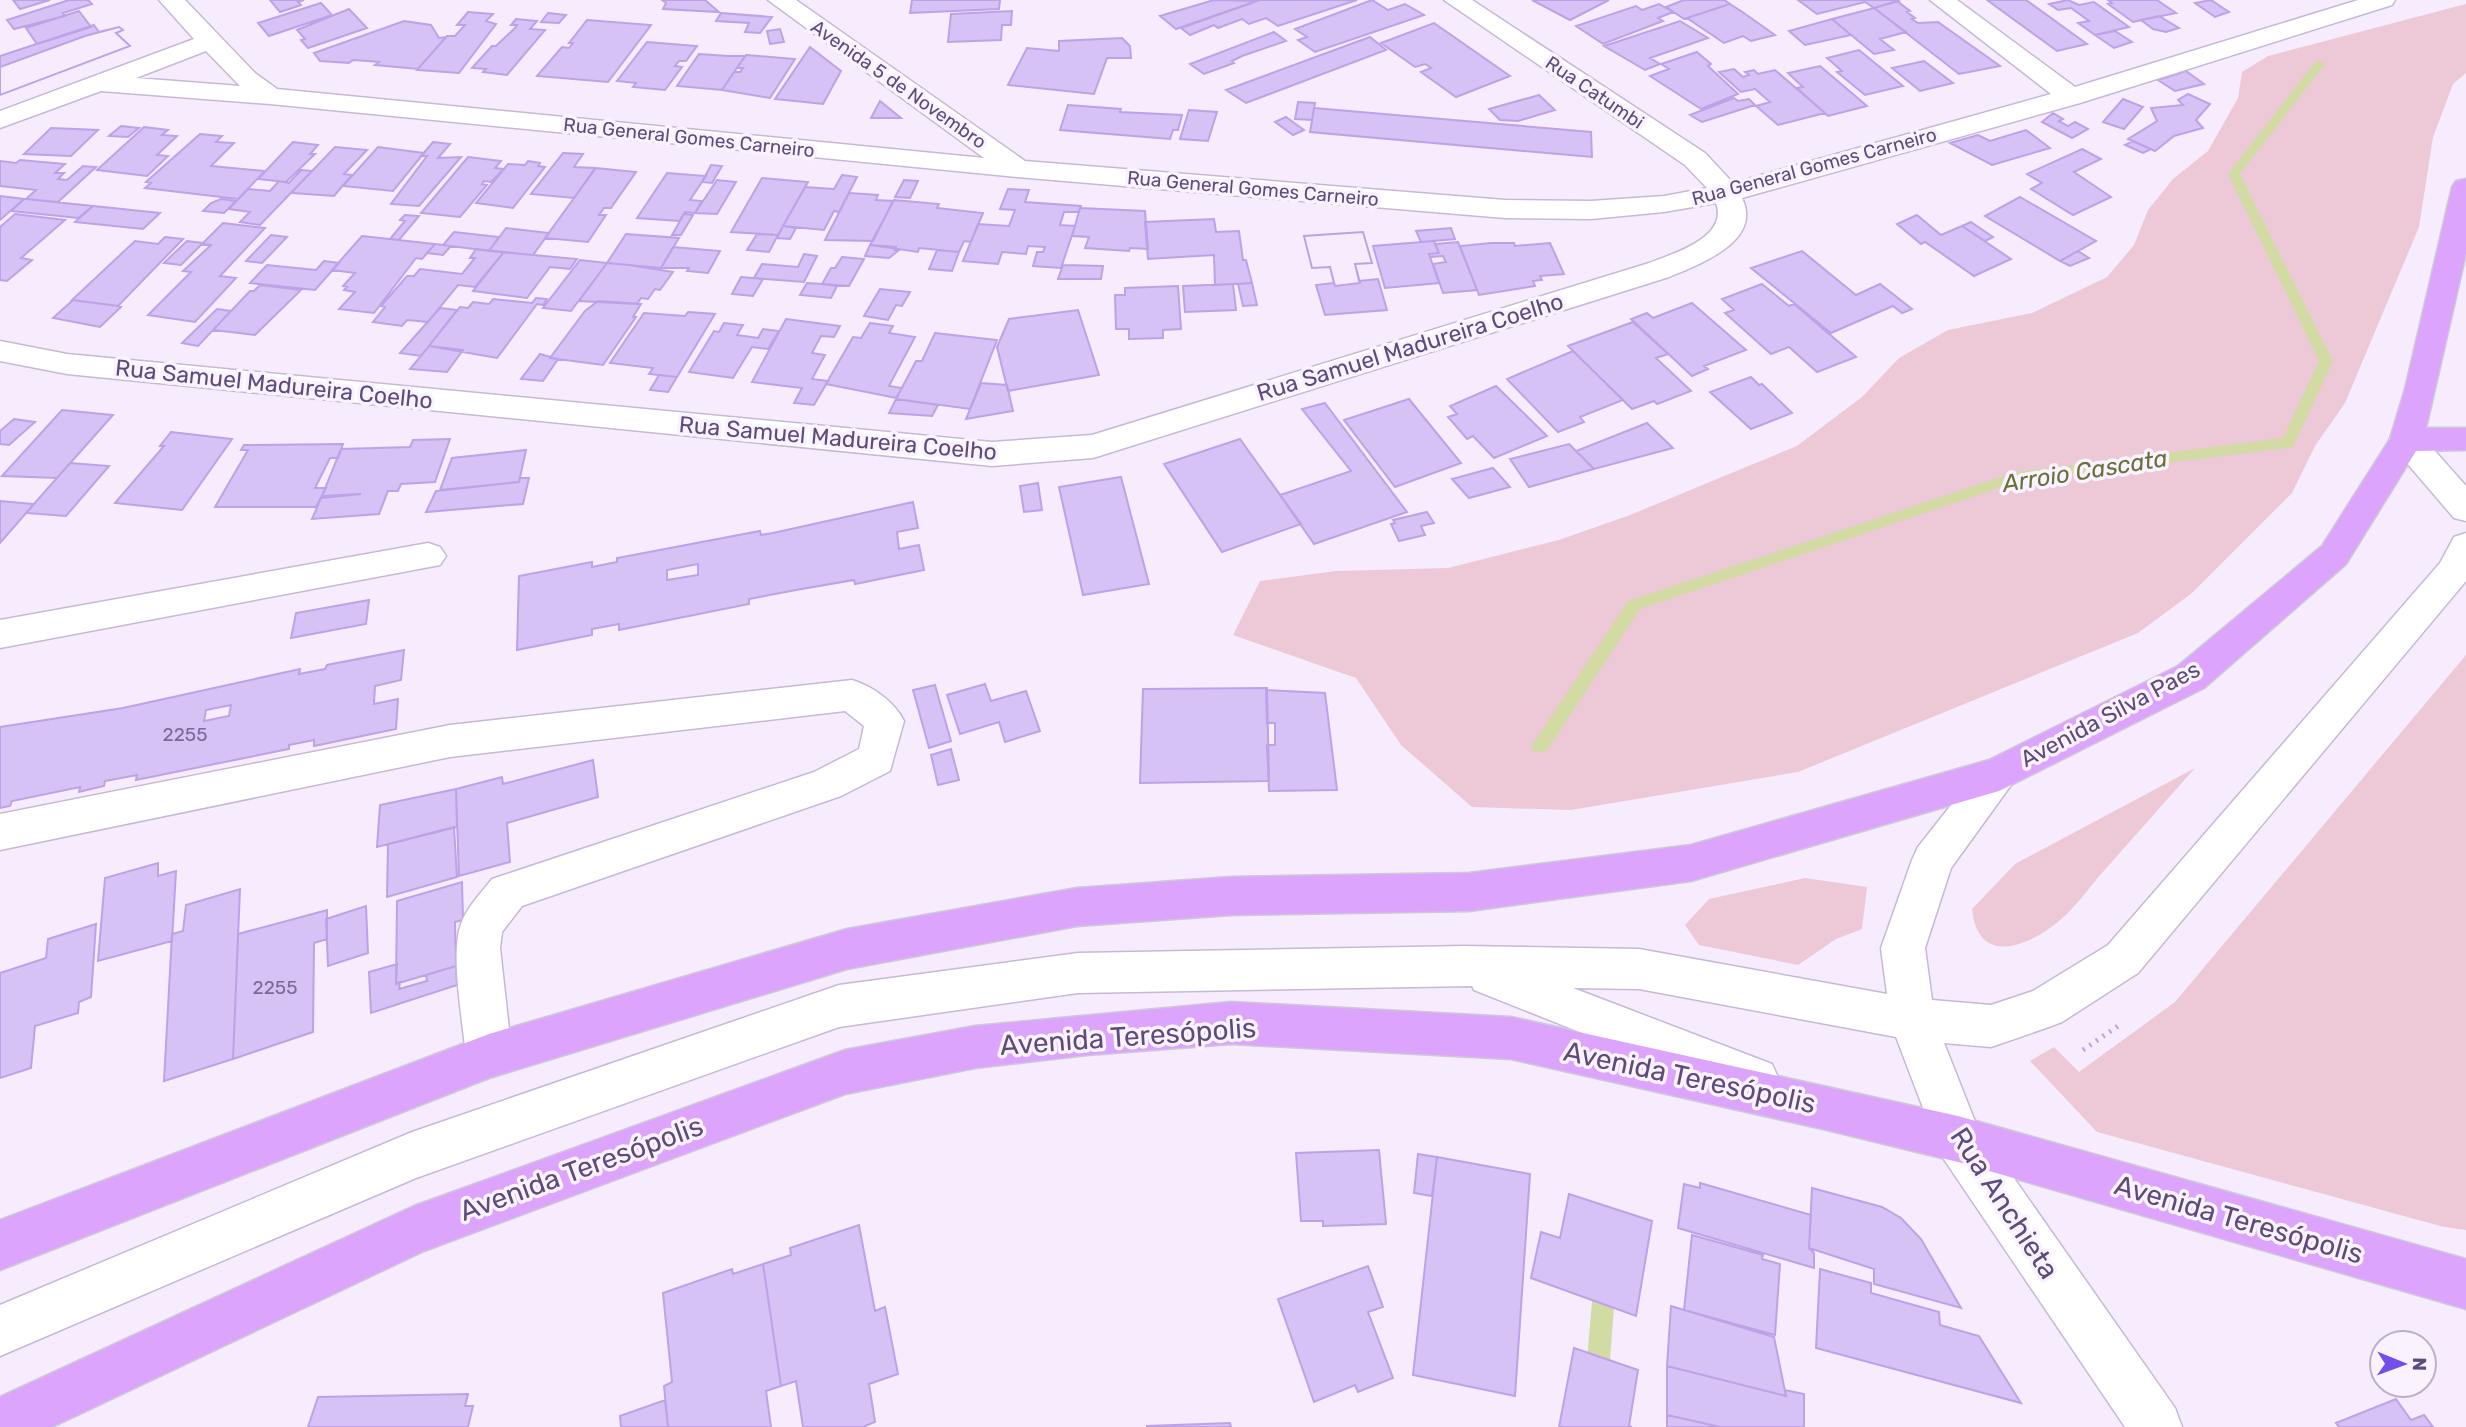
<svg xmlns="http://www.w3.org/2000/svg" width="2466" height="1427" font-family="Rubik,sans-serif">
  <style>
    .green { fill: #edc8d7 }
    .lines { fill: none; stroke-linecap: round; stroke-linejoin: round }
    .stream { fill: #d2dba4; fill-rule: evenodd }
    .building { fill: #d6c2f4; stroke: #bda2e7; stroke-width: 2; fill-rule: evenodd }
    .minor-casing { stroke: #c7b8d8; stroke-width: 3 }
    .major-casing { stroke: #cec9d7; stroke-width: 3 }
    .path { stroke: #b9a4da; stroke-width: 5; stroke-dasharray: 2 6; stroke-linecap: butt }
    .minor { fill: #fff; fill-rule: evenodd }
    .major { fill: #dca4fc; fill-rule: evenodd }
    .labels { text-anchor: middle; stroke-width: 7; stroke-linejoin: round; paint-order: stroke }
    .far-street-label { font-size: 19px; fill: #5d4c7b; stroke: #faf3ff }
    .number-label { font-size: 19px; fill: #7b6a99 }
    .street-label { font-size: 23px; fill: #5d4c7b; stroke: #faf3ff }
    .water-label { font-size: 24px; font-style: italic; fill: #677139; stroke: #faf3ff }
    .near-street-label { font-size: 28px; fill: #5d4c7b; stroke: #faf3ff }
  </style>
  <rect width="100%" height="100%" fill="#f7ecfd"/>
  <path class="green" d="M2466,4V73L2453,84L2433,137L2419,227L2345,403L2315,446L2292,493L2192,593L2138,633L1798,772L1571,810L1472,807L1401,745L1356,678L1233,635L1260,581L1336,571L1448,568L1559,540L1630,515L1797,446L1862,397L1899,358L1948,330L2032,313L2107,277L2134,245L2148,210L2173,179L2208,151L2238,98L2242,72L2268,56Z
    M2466,655V1230L2444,1227L2097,1132L2030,1061L2054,1047L2079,1072L2175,1002Z
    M2195,768C2164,803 2133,838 2102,873C2088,889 2075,908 2059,921C2028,947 1978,967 1972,909L2015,864Z
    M1805,878L1867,887L1862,929L1836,939L1798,965L1699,945L1685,925L1709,899Z"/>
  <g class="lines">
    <path class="stream" d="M2319,61L2325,64L2240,174L2333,361L2293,447L2017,482L1640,609L1546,752H1534L1531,747L1534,742L1628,601L2016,472L2283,438L2319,361L2228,174L2315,62Z
      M1605,1269L1613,1272L1616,1280L1605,1427H1581L1594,1280L1597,1272Z"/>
  </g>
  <path class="building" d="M13,0H50L20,9Z
    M69,0H88L92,4L63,13L65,16L14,29L7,20Z
    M270,0H304L298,2L301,5L280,12Z
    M662,0H705L719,12L663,9L666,3Z
    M912,0H1000L999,9L910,13Z
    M1214,0L1257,1L1176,29L1160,16Z
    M1357,0L1278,26L1266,18L1249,24L1242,19L1218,28L1214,25L1190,35L1181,28L1260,0Z
    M1372,0L1388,10L1405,4L1424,15L1315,52L1298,40L1307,37L1295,29Z
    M1532,0H1609L1570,20Z
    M1684,0H1724L1730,4L1684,19L1666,7Z
    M1798,0H1898L1899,1L1874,8L1865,2L1817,14Z
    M1987,0H2026L2087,44L2057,51Z
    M2068,0L2079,5L2094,2L2129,27L2095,35L2078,23L2089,21L2071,8L2058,10L2049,4Z
    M2108,0H2157L2176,13L2133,22L2108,4L2112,3Z
    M2211,0L2229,12L2215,17L2195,3Z
    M1897,1L1910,11L1907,12L1915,18L1912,19L1918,23L1938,22L2000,66L1959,74L1874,8Z
    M321,3L332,15L269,36L258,23Z
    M1659,4L1673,12L1658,18L1663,21L1603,44L1576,26L1636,6L1642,10Z
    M1730,4L1741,11L1775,35L1751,41L1743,36L1724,43L1687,18Z
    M1874,8L1906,32L1880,39L1894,50L1874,54L1832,19Z
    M349,9L367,28L308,48L301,40L305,39L297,30Z
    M79,11L91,27L37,44L26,28Z
    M1012,11L1011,25H1002L1001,40L948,42L951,14Z
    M468,12L493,14L486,21L496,24L459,73L417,70L447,36H455L465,25H457Z
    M548,13L566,15L559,23L541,22Z
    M721,13L772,17L760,33L745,32L749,23L716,21Z
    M2159,16L2179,28L2166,32L2153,29L2141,20Z
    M516,19L537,21L530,29L545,30L507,75L483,72L486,69L472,68L492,46H496L515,28L517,25H511Z
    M1832,19L1851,35L1805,45L1789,31Z
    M587,20L651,25L608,82L537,76L562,47L569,48L573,43H569Z
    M404,21L431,25L439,38L446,37L418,69L375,65L379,62L368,61L353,60L349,63L320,61L314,53Z
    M1680,21L1708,38L1650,58L1660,64L1645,70L1604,46Z
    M1434,23L1510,76L1456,97L1421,72L1431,68L1425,64L1415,67L1381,43Z
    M94,25L99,32L119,27L123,30L116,33L130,46L0,95V56Z
    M119,27L123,30L116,33L130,46L0,95V67L85,36Z
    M780,29L784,42L770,44L767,31Z
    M2115,31L2132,42L2114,48L2095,35Z
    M1274,32L1286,41L1242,56L1232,61L1234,63L1204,74L1190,64Z
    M1370,37L1386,50L1246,103L1226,90Z
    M1122,38L1130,46L1131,58H1107L1094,94L1008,85L1027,48L1059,51V41Z
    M647,42L697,46L686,61H679L675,66L682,67L665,90L633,87L636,83L617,81Z
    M810,47L841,71L823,104L775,99Z
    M1859,50L1903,86L1865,95L1837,72L1842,71L1827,58Z
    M1697,52L1711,64L1708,66L1738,94L1701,109L1650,76L1669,69L1661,64Z
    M699,54L728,56H745L722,90L677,86Z
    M746,55L795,59L770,98L722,90L734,72H740L743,68H737Z
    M1924,61L1953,83L1920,91L1892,68Z
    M1820,66L1867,106L1828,116L1797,88L1803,87L1788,73Z
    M1734,69L1743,77L1749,75L1745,72L1754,70L1758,74L1775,70L1825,113L1778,125L1756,106L1770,102L1755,89L1741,92L1719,72Z
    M2186,71L2204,84L2175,91L2158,80Z
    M2188,94L2210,104L2196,120L2203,128L2174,136L2155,151L2128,139L2157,121L2151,108L2183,105L2178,100Z
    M1539,95L1555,110L1518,121L1500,120L1489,109Z
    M1734,98L1738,101L1749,99L1755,105L1702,122L1690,115Z
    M2123,99L2143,107L2124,129L2103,122Z
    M880,101L901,118H871Z
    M1298,102L1315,103L1312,120L1295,119Z
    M1068,105L1121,109L1120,112L1182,115L1178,130H1173L1170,139L1060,130Z
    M1314,108L1591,132L1592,157L1310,132Z
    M1189,110L1217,112L1208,141L1180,139Z
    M2053,113L2063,119L2059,121L2068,126L2075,122L2088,129L2072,138L2042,122Z
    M1286,117L1304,130L1293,135L1275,122Z
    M121,126L139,128L128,137L109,136Z
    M144,127L168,130L162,135L177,136L157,155L168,156L147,176L97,170Z
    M51,128L98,130L71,156L24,154Z
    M2026,130L2050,148L1992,165L1950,143L1978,135L1990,141Z
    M200,134L222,136L216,142L234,143L211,166L265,171L238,199L145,188L151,183L146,182Z
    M2133,141L2151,149L2143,153L2125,145Z
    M293,142L318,145L310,154H315L286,182L258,179Z
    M433,142L450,144L438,158L461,157L419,206L391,204L427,156H421Z
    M335,147L367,150L344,174L352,175L334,196L291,193Z
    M378,147L424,153L393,191L343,186Z
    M2082,149L2101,159L2074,172L2111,197L2073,215L2031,189L2042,183L2027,174Z
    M563,153L583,154L574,167L595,168L574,198L531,194Z
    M468,157L501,161L495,168L504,169L491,182L484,181L482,184L487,185L460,217L421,213Z
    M20,160L65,164L55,173H64L58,179L67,180L83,166L96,167L58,202L26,199L36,190L0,186V161L16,163Z
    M528,161L540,163L538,166L545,167L513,208L476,203L508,164L525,165Z
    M711,165L722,166L712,183L702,182Z
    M596,168L636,172L611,208H604L599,215H606L588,242L545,238Z
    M301,170L312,171L260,225L240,222L250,212L229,209L248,189L270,191L279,181L289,183Z
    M667,173L706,176L690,200L702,201L695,213L685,212L679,221L637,218Z
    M842,175L857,177L839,212L834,211L824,230L783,226L805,187L834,189Z
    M762,178L808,182L778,235L731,232Z
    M717,180L736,182L717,214L695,213Z
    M904,180L918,181L910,198L895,197Z
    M1008,189L1029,190L1025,202L1081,206L1079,212H1064L1060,225L1075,226L1061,268L1033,266L1037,252H1043L1045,247L1028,246L1026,254L1002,252L998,264L963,261L978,224L1009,226L1015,210L1000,209Z
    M849,193L878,195L876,200L893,201L873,241L825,240Z
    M0,196L24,199L0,220Z
    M2020,197L2096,241L2060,261L1985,216Z
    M24,199H26L93,206L78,218L11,211Z
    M221,199L236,201L224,213L203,211L211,203Z
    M894,200L939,204L937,208L983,213L971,242L964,241L959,252L919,248L918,252L870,245Z
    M93,206L113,208L160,213L143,229L75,222Z
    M1080,208L1145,211L1148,249L1130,248L1129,251L1085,248L1089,237L1072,236Z
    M15,214L65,220L21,258L32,260L7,281L0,280V227Z
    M684,214L693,215L681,235H672Z
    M405,215L419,216L399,240L390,239L405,221L400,220Z
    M1917,215L1941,235L1962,226L2011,259L1974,276L1925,242L1921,244L1897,224Z
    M1214,219L1216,232L1239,231L1243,260H1246L1252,283L1215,285L1214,255L1148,259L1145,222Z
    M1971,222L1993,237L1985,241L1962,226Z
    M223,223L265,228L220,276L236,278L195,322L148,315L191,272L183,271L211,245L202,244Z
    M783,226L796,228L790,239L777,238Z
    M506,228L549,233L533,255L489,251Z
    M1451,228L1455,239L1421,242L1416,231Z
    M454,232L499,237L489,251L443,245Z
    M1363,232L1372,263L1355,264L1360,283L1335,286L1330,267L1312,268L1304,236Z
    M1363,232L1372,263L1355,264L1359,281L1378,279L1387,310L1325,315L1316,285L1334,283L1330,267L1312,268L1304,236Z
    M626,234L679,238L661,268L607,263Z
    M757,234L778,235L769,252L747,250Z
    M271,235L287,237L262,263L246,261Z
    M362,236L435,244L422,259L416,258L374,313L339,309L355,292L344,290L347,287L343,286L355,273L332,270Z
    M165,237L183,239L118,306L72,300L135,241L158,244Z
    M187,241L203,243L181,265L164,263Z
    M1434,241L1439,253L1429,254L1439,283L1385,288L1373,246Z
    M1458,242L1477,290L1443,293L1433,264L1446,262L1443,256L1430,257L1429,254L1439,253L1435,244Z
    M1491,243H1514L1515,246L1550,243L1564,274L1540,276L1542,280L1533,281L1535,286L1479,295L1460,246Z
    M435,244L451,246L443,255L427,253Z
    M870,245L896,247L895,250H899L889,258L865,256Z
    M673,247L720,251L708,273L687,271L689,268H661Z
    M476,249L504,252L475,287L458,285L428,322L407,320L402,326L373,322L385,307L381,306L407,276H414L420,269L462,274L475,258H470Z
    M937,250L959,252L952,271L929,269Z
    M1802,251L1856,295L1880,284L1912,309L1902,313L1893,306L1831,333L1751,268Z
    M2078,251L2089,258L2070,266L2060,261Z
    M504,252L533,255L577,259L570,269L550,267L527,298L473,291Z
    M804,254L817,256L804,282L754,278L762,264L798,267Z
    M842,257L864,259L849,286L822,284L831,268H835Z
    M580,260L607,263L571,311L543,308Z
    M324,261L339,263L315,290L250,283L267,265L316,270Z
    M607,263L629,265L673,272L660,290L655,289L648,299L641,298L637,304L579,301Z
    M1063,265L1103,266L1101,279H1058Z
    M741,277L763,279L753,296L732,294Z
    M807,283L822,284L837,286L831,298L800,295Z
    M1252,283L1257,305L1243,306L1238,284Z
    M1233,284L1236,310L1185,312L1183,286Z
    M1762,284L1789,306L1794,304L1856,357L1817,372L1789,347L1771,354L1725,313L1734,310L1722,299Z
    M260,285L301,290L255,335L213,330L250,291H254Z
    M1178,286L1181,329L1163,330V338L1129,339V329H1116L1115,295H1125V288Z
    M880,289L910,292L902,306L896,305L888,320L864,316Z
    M536,298L547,299L543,305L537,304L497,358L429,346L460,307L468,308L473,302L489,304L493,299L532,303Z
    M73,300L118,306L121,307L100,327L53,318Z
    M598,301L641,304L633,317H636L603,365L550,358L585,311Z
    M1692,303L1746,350L1704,366L1708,369L1692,376L1631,319L1647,313L1653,318Z
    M440,308L457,310L421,356L400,353Z
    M217,309L231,311L198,346L182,343Z
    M1078,310L1099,375L1008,391L997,347L1009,319Z
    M688,312L715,314L677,377L649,374L653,368L610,363L644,313L685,316Z
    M786,319L840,326L834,337L821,336L812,353L825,355L812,379L828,381L814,405L794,403L802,388L752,382Z
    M1633,322L1668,354L1656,358L1691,391L1657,404L1654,401L1632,409L1568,346Z
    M724,323L743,325L737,335L758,338L763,329L779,331L768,349L752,347L733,378L689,372L714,331L719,332Z
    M870,323L893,326L889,333L915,337L889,386L902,388L896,398L826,384L853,337L861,338Z
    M935,333L997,340L970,409L896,399L916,361H922Z
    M429,346L463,350L447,372L410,369Z
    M1573,351L1623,400L1580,417L1584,422L1558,432L1507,379Z
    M540,354L558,359L543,381L521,379Z
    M659,375L677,377L668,392L650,390Z
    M1751,377L1759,385L1762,384L1792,413L1751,429L1710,392Z
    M981,383L1007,385L1013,411L966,419Z
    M1496,386L1547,436L1494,458L1473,436L1467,439L1448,417L1457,414L1450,406Z
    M896,399L938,405L932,416L889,413Z
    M1409,399L1461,463L1395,487L1344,420Z
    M1325,403L1407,512L1314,544L1280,495L1351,471L1302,409Z
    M62,410L113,415L57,478L2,476Z
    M14,419L35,422L9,445L0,444V431Z
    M1647,423L1673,448L1594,469L1576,451Z
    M171,432L232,439L182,510L115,503L164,446H160Z
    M450,439L435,482L401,484L398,491H388L379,514L312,519L321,498L361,494L322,496L341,449L410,447L413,440Z
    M1240,439L1301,524L1222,552L1164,464Z
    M343,444L338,458H330L315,488H326L316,507H215L248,450H241L244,445Z
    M1569,444L1594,469L1529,487L1510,459Z
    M526,450L519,482L440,490L452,458Z
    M70,463L109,466L66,516L26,513Z
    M1493,468L1510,487L1469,498L1452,479Z
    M1121,477L1149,584L1083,595L1059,487Z
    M520,478H529L523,504L426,512L436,491L519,482Z
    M1038,483L1042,510L1024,512L1020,486Z
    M0,501L34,504L0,543Z
    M913,502L918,528L897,532L899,549L919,545L924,570L855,584L854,580L796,590L749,599V604L619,630V624L592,629V635L517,650L519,576L592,562V567L617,562V558L760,531L761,535L773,533ZM698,564V575L667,580V570Z
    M1427,512L1434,523L1421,526L1425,535L1399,541L1391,524L1395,523L1393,520Z
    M369,600L366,624L291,638L296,613Z
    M404,650L401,680L375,686L374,704L398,699L396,729L314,746V740L289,745V749L136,780L137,775L105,781L104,786L79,792L80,787L12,801L10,806L0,808V727L123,708L300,669L299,674L325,669L327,665ZM231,705L229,716L204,721L206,710Z
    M985,684L991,701L1026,691L1040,731L1005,742L999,722L960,734L947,695Z
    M935,685L951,741L929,748L913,690Z
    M1267,688L1269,781L1140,783L1143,689Z
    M1266,690L1325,693L1337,790L1269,791L1267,745H1275V723H1267Z
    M951,749L959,780L938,785L931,755Z
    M593,760L598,797L507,823L510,862L459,876L456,789L502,777L503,784Z
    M456,789L457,827L377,847L380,805Z
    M454,827L457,877L387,897L388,844Z
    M158,863V876L176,871L172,941L98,961L105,878Z
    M462,882L463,920L455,922L456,966L396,984L397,901Z
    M240,889L233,1059L164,1081L172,934L183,931L186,905Z
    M366,906L368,953L328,966L326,919Z
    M327,910V939L314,943L313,1032L233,1059L238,934Z
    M96,924L91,997L79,1002L78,1013L35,1026L31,1068L0,1078V973L46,958L48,939Z
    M397,964L396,984L400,982L399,989L427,981L426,975L456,966L457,985L371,1013L369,972Z
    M1379,1150L1386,1224L1323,1226V1221H1301L1296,1153Z
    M1418,1154L1437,1157L1432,1196L1414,1193Z
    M1437,1157L1530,1174L1515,1396L1413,1375Z
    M1700,1183L1811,1215L1809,1248L1814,1253V1268L1678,1228L1684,1184L1700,1188Z
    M1812,1188L1882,1207L1901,1218L1921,1239L1961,1308L1874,1284V1269L1809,1248Z
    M1569,1194L1652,1221L1636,1316L1531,1278L1541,1232L1560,1238Z
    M859,1225L875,1311L885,1307L898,1374L869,1384L875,1422L863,1427H803L796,1381L781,1386L763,1264L791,1255L790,1248Z
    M1692,1235L1763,1255L1762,1259L1780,1264L1775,1335L1684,1310Z
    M763,1264L781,1386L766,1391L771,1427H668L664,1386L672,1382L663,1293L732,1269L733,1274Z
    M1368,1266L1383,1307L1368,1312L1393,1378L1358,1392L1355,1385L1314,1402L1278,1299Z
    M1820,1269L1871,1283V1293L1939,1312L1940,1325L1979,1336L2021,1403L1816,1348Z
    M1671,1306L1774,1337L1786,1396L1667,1366Z
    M1574,1348L1638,1370L1629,1426L1632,1427H1559Z
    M1667,1366L1786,1396L1785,1390L1804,1394V1427H1720L1667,1415Z
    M468,1394L465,1406H473L468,1427H308L318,1397Z
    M2396,1399L2411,1420L2424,1415L2433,1427H2339L2336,1423Z
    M665,1400L668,1427H621L620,1416Z
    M1667,1415L1720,1427H1667Z
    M1230,1423L1231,1427H1147V1426Z"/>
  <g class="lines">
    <defs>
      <path id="minor" d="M159,0H185L255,73L277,89L984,158L768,0H796L1025,161L1505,200L1591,201L1664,196L1707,188L1685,165L1444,0H1472L1705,153L1733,183L2051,94L1930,0H1957L2075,87L2358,0H2395L2392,5L2080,103L1742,198C1763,241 1700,264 1669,277L1093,458L992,466L67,374L0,361V341L67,354L992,442L1092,435L1649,263C1672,254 1729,238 1716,203L1664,212L1591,219L1505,218L1017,177L270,104L101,91L0,128V111L194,39ZM206,51L240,86L136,78Z
        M2406,429L2418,432L2466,486V521L2454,518L2394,448L2389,440L2394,432Z
        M2466,533V581L2138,973L2062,1022L2046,1028L1991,1047L1944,1043L1976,1124L2175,1408L2182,1427H2125L1941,1155L1896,1037L1639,989L1573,988L1772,1064L1779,1080L1772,1096L1756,1102L1474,990L1472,986L1078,993L839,1027L416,1178L0,1356V1305L412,1132L839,985L1078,953L1464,946L1639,949L1887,994L1881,948L1912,860L1918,847L1985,762L1999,757L2013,762L2019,774L1951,868L1925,948L1932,1000L1991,1005L2033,991L2108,945L2440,563L2454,537Z
        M428,543L440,547L446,556L440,565L0,648V620Z
        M852,680C872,686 895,702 904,721L890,771L841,796L522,906L502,932L500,948L512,1056L505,1071L489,1078L473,1071L466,1056C463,1023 450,954 461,924C467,907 481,893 492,879L814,772L859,749L864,726L845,711L450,757L0,850V814L450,725Z"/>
      <path id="major" d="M2466,179V253L2426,428H2466V450L2416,451L2346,564L2204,688L1999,791L1691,881L1469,911L1231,915L1077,926L847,969L489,1078L0,1270V1220L489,1034L847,929L1077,888L1231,877L1469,873L1691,845L1989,760L2178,666L2322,546L2390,439L2405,389L2452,187L2456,181Z
        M1231,1002L1511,1017L1958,1116L2466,1259V1309L1958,1162L1823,1129L1511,1059L1231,1044L1087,1055L975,1068L845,1094L424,1251L52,1427H0V1397L414,1206L845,1050L975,1026Z"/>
    </defs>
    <use href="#minor" class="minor-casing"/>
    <use href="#major" class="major-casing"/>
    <path class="path" d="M2083,1050L2118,1026"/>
    <use href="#minor" class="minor"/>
    <use href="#major" class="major"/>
  </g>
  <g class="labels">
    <g class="far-street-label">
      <text transform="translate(899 84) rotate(35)" y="7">Avenida 5 de Novembro</text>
      <text transform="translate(1595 92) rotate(34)" y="7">Rua Catumbi</text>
      <text transform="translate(689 137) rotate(6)" y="7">Rua General Gomes Carneiro</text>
      <text transform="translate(1814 166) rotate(-15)" y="7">Rua General Gomes Carneiro</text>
      <text transform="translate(1253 188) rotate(5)" y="7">Rua General Gomes Carneiro</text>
    </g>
    <g class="number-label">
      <text x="185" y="741">2255</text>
      <text x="275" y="994">2255</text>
    </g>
    <g class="street-label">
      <text transform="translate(1410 347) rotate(-17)" y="8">Rua Samuel Madureira Coelho</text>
      <text transform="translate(274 384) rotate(6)" y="8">Rua Samuel Madureira Coelho</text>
      <text transform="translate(838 438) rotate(5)" y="8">Rua Samuel Madureira Coelho</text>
      <text transform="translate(2110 714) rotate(-28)" y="8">Avenida Silva Paes</text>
    </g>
    <g class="water-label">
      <text transform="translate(2085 471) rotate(-9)" y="8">Arroio Cascata</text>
    </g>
    <g class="near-street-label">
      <text transform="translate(1128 1036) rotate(-4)" y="10">Avenida Teresópolis</text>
      <text transform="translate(1690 1077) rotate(12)" y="10">Avenida Teresópolis</text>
      <text transform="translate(581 1168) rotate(-20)" y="10">Avenida Teresópolis</text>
      <text transform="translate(2005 1203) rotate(57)" y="10">Rua Anchieta</text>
      <text transform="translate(2239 1219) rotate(16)" y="10">Avenida Teresópolis</text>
    </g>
  </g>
  <g transform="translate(2403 1364) rotate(91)"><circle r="33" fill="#faf3ff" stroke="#bbb0ca" stroke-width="2"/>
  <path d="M0-5L12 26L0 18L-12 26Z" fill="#724fe9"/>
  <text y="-10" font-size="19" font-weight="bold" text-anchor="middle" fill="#5d4c7b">N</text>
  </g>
</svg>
